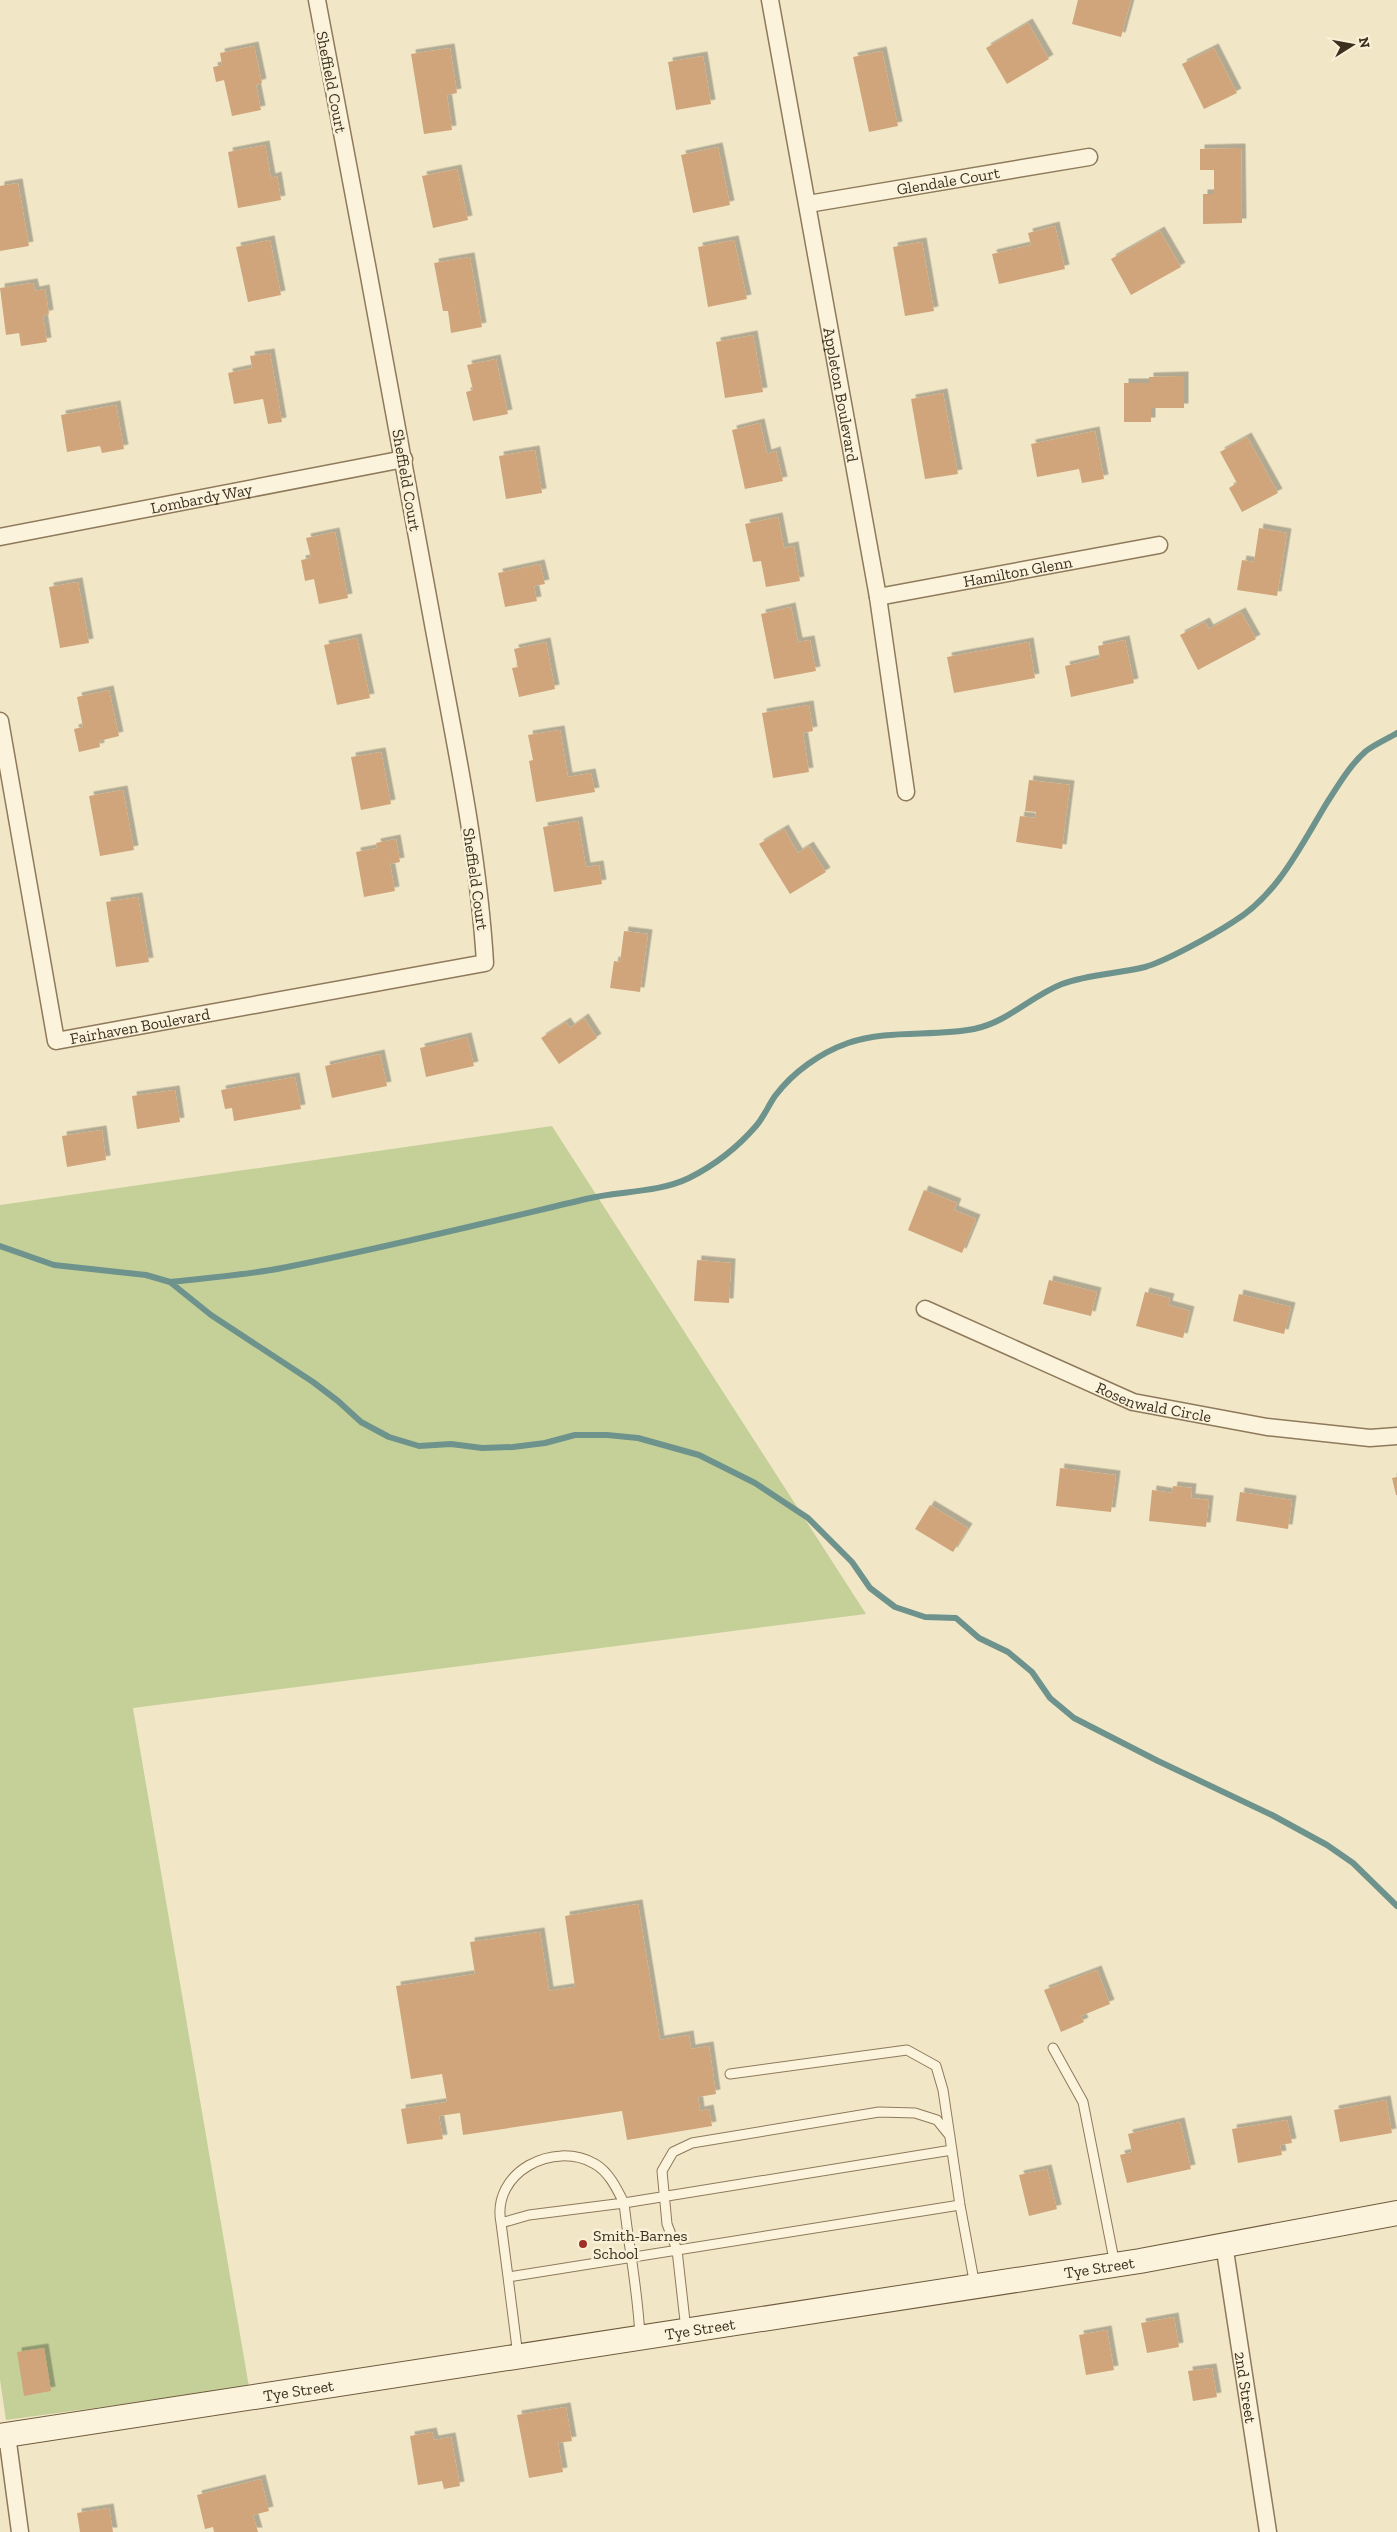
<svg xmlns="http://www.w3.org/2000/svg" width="1397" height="2532" font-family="'Zilla Slab',serif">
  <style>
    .green { fill: #c5d099 }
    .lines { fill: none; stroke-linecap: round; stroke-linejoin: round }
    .stream { stroke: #6e938d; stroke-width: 6 }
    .building { fill: #d0a57b; filter: url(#shadow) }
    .lane-casing { stroke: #8e795b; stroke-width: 11 }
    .street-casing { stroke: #8e795b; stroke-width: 19 }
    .secondary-casing { stroke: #6f5a3e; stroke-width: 26 }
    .lane { stroke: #fbf3db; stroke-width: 9 }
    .street { stroke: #fbf3db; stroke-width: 16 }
    .secondary { stroke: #fbf3db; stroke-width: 24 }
    .poi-dot { fill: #a02f27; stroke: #f8f0d7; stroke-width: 2 }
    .labels { text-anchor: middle; stroke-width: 5; stroke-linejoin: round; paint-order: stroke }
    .street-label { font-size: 16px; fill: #3d301f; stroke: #f8f0d7 }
    .poi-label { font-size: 16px; fill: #3d301f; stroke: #f8f0d7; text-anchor: start }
  </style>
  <defs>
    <filter id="shadow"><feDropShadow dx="4.5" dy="-4.5" stdDeviation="0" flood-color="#0004"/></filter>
  </defs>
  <rect width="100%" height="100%" fill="#f1e7c7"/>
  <path class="green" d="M552,1126L866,1614L133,1708L249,2387L6,2420L0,2380V1205Z"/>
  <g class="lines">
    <path class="stream" d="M0,1246L54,1265L146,1275L170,1282L211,1315L313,1382L338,1401L361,1422L389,1437L419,1446L451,1444L482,1448L513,1447L545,1443L575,1435H607L638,1438L699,1455L755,1483L808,1518L852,1562L870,1588L895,1607L925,1617L956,1618L979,1638L1008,1652L1032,1672L1050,1698L1074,1718L1158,1761L1272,1815L1327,1845L1353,1863L1397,1906
      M170,1282C207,1278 246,1275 282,1268C384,1248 485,1223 586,1199C619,1191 658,1193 689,1178C715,1165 737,1148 756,1126C764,1117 768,1106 775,1096C793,1072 820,1053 848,1043C888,1029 933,1037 974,1029C1008,1022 1031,996 1062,984C1089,974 1117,974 1145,967C1166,961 1213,935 1233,922C1278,895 1301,845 1328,801C1339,784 1350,765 1366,751C1375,744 1387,739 1397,733"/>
  </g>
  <path class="building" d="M1078,0H1131L1121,37L1072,24Z
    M1028,23L1049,59L1007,84L986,48Z
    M254,46L262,83L256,85L261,110L232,116L224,80L216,82L213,67L222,65L220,53Z
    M450,48L457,93L447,95L452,130L424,134L411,54Z
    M1214,48L1237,93L1204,109L1182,64Z
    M882,51L898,126L869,132L853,57Z
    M703,56L711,104L676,110L668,62Z
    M265,145L271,178L277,176L281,200L238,208L228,152Z
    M718,147L730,205L693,213L681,155Z
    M1241,148L1242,223L1203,224V194H1214V170H1200V149Z
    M457,169L468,220L433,228L422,176Z
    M18,183L29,246L0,251V186Z
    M1055,226L1065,269L999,284L992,254L1031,245L1028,233Z
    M1160,231L1181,267L1131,295L1111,259Z
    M270,240L281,295L248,302L236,247Z
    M734,240L747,299L708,307L698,247Z
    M922,242L934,311L905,316L893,247Z
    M470,257L482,327L451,333L448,311H443L434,263Z
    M33,283L35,291L45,289L49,314L43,316L47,342L21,346L19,333L6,335L0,288Z
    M753,335L763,392L725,398L716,342Z
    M270,353L282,422L268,424L263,399L234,404L228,373L252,368L250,356Z
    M496,359L508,414L473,421L466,392L473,390L467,365Z
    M1184,376V408H1151V422H1124V383H1149V377Z
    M943,393L958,474L925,479L911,399Z
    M116,405L124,449L102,453L100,446L67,452L61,415Z
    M760,423L767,454L776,451L783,481L745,489L732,430Z
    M1095,431L1104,479L1082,483L1079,469L1037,477L1031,444Z
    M1247,437L1278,493L1242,512L1229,488L1237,483L1220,452Z
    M535,450L542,493L506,499L499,456Z
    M778,517L784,548L794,546L800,581L766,587L761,561L753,562L745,524Z
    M1259,528L1287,533L1277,596L1237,590L1242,560L1254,562Z
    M335,532L348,598L319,604L314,579L305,581L301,560L311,558L306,538Z
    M540,564L545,584L534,586L537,601L505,607L498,573Z
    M78,582L89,643L60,648L49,587Z
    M791,607L798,642L810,640L816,671L774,679L761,614Z
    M1241,612L1256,639L1198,670L1180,635L1205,622L1209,629Z
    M357,638L370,698L337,705L324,645Z
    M1125,640L1134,683L1071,697L1065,666L1100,658L1098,646Z
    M546,642L555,689L519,697L512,668L518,667L514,649Z
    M1029,642L1035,678L954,693L947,657Z
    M109,690L119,736L99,741L100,747L79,752L74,729L83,727L77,697Z
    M809,705L813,731L803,733L809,772L773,778L762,713Z
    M560,730L568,777L591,773L595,792L536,802L529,761L533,760L528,735Z
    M381,752L391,804L361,810L351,757Z
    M1029,780L1070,785L1062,849L1016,842L1020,816L1035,818L1036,812L1025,811Z
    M123,790L134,850L100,856L89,796Z
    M578,821L586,867L599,865L602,884L554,892L543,827Z
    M784,829L798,853L809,846L826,872L790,894L759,844Z
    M396,839L400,862L390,864L395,891L364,897L356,852L377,848L376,843Z
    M138,897L149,962L116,967L106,902Z
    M624,931L648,934L640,992L610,988L614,961L620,962Z
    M584,1018L597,1038L559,1064L541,1038L566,1022L570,1028Z
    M467,1037L474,1066L426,1077L420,1048Z
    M380,1054L387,1086L332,1098L325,1066Z
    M295,1077L301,1109L234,1121L232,1108L225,1109L221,1090Z
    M175,1090L180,1122L137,1129L132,1096Z
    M102,1130L106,1160L67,1167L62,1136Z
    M924,1190L957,1203L954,1210L976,1219L962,1253L908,1230Z
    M697,1260L731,1263L729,1303L694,1301Z
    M1049,1280L1097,1292L1091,1316L1043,1304Z
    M1145,1292L1170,1298L1168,1305L1190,1311L1183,1338L1136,1326Z
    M1239,1294L1291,1307L1284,1334L1233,1321Z
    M1060,1468L1116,1475L1111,1512L1056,1506Z
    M1397,1477V1495H1396L1392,1478Z
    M1173,1486L1192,1488L1191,1498L1209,1500L1206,1527L1149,1521L1152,1490L1172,1493Z
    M1240,1492L1292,1500L1288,1529L1236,1521Z
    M930,1505L968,1528L953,1552L915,1529Z
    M638,1904L660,2040L689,2035L691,2049L709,2046L716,2094L698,2097L700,2111L709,2109L712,2126L627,2140L622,2111L463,2135L460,2113L439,2116L443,2139L407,2144L401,2109L447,2102L442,2074L411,2079L396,1986L475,1974L470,1942L540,1932L549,1991L575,1987L565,1916Z
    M1097,1970L1110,2004L1081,2016L1084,2022L1061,2032L1044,1990Z
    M1386,2100L1392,2133L1340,2142L1334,2110Z
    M1287,2120L1292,2143L1280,2145L1282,2155L1238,2163L1232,2129Z
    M1180,2122L1191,2169L1127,2183L1120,2155L1132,2152L1128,2134Z
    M1047,2169L1057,2209L1029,2216L1019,2175Z
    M1174,2317L1179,2347L1147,2353L1141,2323Z
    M1107,2330L1114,2370L1086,2375L1079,2335Z
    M44,2348L51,2391L24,2396L17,2352Z
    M1212,2368L1217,2397L1193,2401L1188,2371Z
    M566,2407L572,2441L558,2443L563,2472L529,2478L517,2415Z
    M432,2432L434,2440L451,2437L460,2486L444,2489L442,2481L418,2485L410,2436Z
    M261,2479L269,2511L253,2515L258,2532H214L213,2527L205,2529L197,2495Z
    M109,2508L113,2532H80L77,2513Z"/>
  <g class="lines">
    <defs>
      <path id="lane" d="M1053,2048L1083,2102L1115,2265
        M730,2074L907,2050L936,2066L943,2090L960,2205L975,2286
        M501,2223C491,2172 554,2140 595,2164C609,2172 617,2189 624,2203L952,2150
        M508,2277L518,2356
        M686,2330L677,2250L667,2224L662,2171L673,2152L692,2143L879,2112L915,2113L937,2120L950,2136
        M640,2337C638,2291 629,2249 624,2203L529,2215L501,2223L508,2277L960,2205"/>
      <g id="street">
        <path id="s1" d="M770,0L878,597L906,792"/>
        <path id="s2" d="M808,204L1089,157"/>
        <path id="s3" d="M0,537L404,459"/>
        <path id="s4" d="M878,597L1159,545"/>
        <path id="s5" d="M0,721L56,1041L485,963C478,845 452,729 431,613C395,409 355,204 317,0"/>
        <path id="s6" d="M925,1309L1133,1402L1267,1427L1370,1438L1397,1436"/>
        <path id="s7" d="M1224,2244L1268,2532"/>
        <path d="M7,2435L20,2532"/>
      </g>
      <g id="secondary">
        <path id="s8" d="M0,2436L1140,2261L1397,2213"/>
      </g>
    </defs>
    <use href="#lane" class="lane-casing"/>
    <use href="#street" class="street-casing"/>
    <use href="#secondary" class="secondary-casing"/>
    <use href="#lane" class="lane"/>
    <use href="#street" class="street"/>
    <use href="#secondary" class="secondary"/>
  </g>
  <circle class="poi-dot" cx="583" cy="2244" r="5"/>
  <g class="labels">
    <g class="street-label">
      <text transform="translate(332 82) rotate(79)" y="6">Sheffield Court</text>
      <text dy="6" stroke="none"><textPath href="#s2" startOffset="142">Glendale Court</textPath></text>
      <text dy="6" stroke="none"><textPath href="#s1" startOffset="401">Appleton Boulevard</textPath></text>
      <text transform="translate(407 480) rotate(80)" y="6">Sheffield Court</text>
      <text dy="6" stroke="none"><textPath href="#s3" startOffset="205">Lombardy Way</textPath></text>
      <text dy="6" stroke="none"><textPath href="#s4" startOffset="142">Hamilton Glenn</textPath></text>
      <text transform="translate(476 879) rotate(82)" y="6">Sheffield Court</text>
      <text dy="6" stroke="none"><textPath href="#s5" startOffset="410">Fairhaven Boulevard</textPath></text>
      <text dy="6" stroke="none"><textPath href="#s6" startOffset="248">Rosenwald Circle</textPath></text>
      <text dy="6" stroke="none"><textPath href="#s8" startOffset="1112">Tye Street</textPath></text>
      <text dy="6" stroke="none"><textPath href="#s8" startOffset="708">Tye Street</textPath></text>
      <text dy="6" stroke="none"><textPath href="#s7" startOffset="145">2nd Street</textPath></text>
      <text dy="6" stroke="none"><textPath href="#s8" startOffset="302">Tye Street</textPath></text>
    </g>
    <g class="poi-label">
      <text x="593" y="2241">Smith-Barnes<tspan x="593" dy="18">School</tspan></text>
    </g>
  </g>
  <g transform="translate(1352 45) rotate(79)" stroke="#f8f0d7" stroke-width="4" paint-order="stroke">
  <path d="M0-4L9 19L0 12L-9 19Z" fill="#3d301f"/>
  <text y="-8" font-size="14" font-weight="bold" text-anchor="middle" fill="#3d301f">N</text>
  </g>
</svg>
